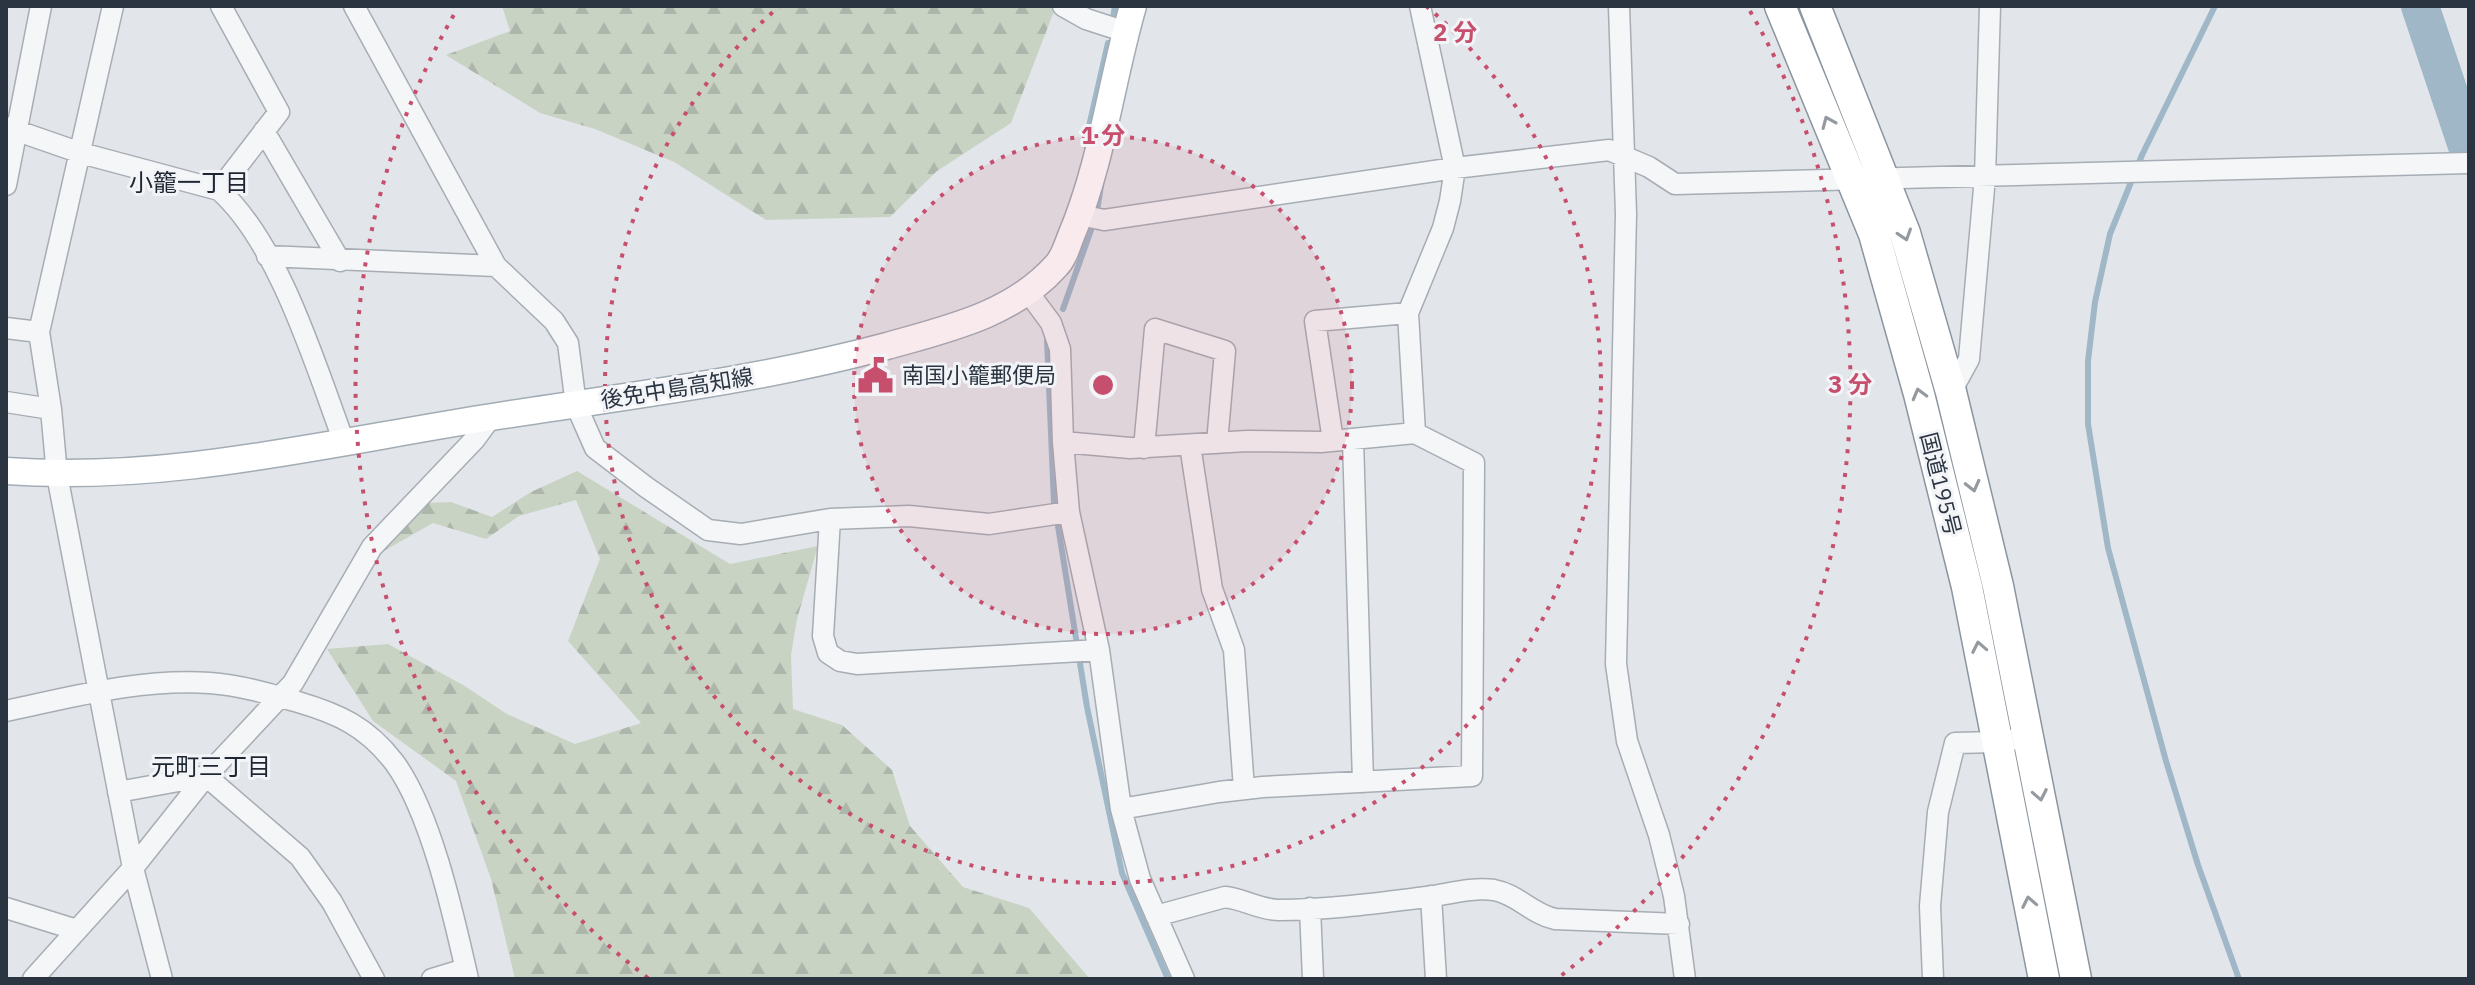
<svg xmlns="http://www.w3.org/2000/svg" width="2475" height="985" font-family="'IBM Plex Sans','Noto Sans JP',sans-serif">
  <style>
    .forest { fill: url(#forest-firs) }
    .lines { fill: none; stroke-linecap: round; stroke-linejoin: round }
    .stream { stroke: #9fb7c7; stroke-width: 6 }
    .river { stroke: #9fb7c7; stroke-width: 38 }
    .minor-casing { stroke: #a7adb4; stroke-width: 23 }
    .major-casing { stroke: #a2acb5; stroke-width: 29 }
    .highway-casing { stroke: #8a959f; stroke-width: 33 }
    .minor { stroke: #f5f6f8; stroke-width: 20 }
    .major { stroke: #fff; stroke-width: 26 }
    .highway { stroke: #fff; stroke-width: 30 }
    .oneway { stroke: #959aa0 }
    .ring { fill: none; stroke: #c74f6e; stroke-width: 4; stroke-dasharray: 4 8 }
    .labels { text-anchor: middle; stroke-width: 6; stroke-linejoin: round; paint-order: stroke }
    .poi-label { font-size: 22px; fill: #2b3541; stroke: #f2f4f7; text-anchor: start }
    .street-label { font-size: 22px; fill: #2b3541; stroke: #f2f4f7 }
    .neighbourhood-label { font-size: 24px; fill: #1d2632; stroke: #f2f4f7 }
    .centre { fill: #c74f6e; stroke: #f2f4f7; stroke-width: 4 }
    .ring-label { font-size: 24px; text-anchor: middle; font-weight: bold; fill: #c74f6e; stroke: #f2f4f7; stroke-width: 6; stroke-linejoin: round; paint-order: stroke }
  </style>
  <defs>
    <pattern id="forest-firs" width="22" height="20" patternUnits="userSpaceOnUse" patternTransform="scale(2)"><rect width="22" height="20" fill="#c9d3c4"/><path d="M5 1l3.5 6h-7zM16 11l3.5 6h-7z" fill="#adb6aa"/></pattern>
  </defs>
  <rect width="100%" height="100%" fill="#e2e6ea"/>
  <path class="forest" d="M502,6H1056L1011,123L937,171L890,217L766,220L674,162L595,129L540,113L446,55L510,31Z
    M577,471L730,564L818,546L797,619L791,655L793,709L842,725L892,770L910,826L963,887L1029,908L1090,979H515L491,879L456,781L373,721L327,649L388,644L463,685L507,714L575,744L641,723L568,641L600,559L576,500L519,516L486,539L433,523L375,556L429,503L451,502L492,517L531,492Z"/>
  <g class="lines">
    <path class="stream" d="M2215,6L2142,155L2110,234L2095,302L2088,361V424L2108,548L2166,761L2198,865L2239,979
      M1113,18L1115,6
      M1088,150L1085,144L1108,43
      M1097,211L1102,179
      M1063,309L1091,230
      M1047,340L1054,503
      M1058,526L1087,707L1122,873L1168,979"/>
    <path class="river" d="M2420,6L2469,152"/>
    <defs>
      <path id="minor" d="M113,6L39,332L51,409L57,475L133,868L162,979
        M354,6L496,266L554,321L568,343L576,405L595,448L646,487L708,530L741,534L830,519L909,516L989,524L1069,512
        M1063,6L1086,19L1126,32
        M1619,6L1626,214L1616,664L1627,741L1659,835L1674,896L1685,979
        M6,127L81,153L219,190C279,243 316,367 344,442
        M264,131L340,261
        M6,185L41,6
        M219,190L279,112L221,6
        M1080,215L1104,220L1455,168L1609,150L1649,167L1675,184L2469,163
        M267,256L496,266
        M1028,292L1051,323L1060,349L1063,442L1069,512L1099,650L1121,809L1140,879L1184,979
        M6,328L39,332
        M1951,392L1969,359L1985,177L1990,6
        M6,402L51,409
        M1415,433L1408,313L1443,228L1450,201L1455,168L1420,6
        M1353,439L1363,782
        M1333,441L1315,321L1408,313
        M1063,442L1130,448L1247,441L1321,442L1415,433L1474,463L1472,776L1263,787L1219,792L1121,809
        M1190,445L1212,589L1234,650L1244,789
        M1144,448L1155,329L1225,351L1217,443
        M830,519L823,636L828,653L840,661L857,664L1099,650
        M6,711C72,697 142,678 210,683C239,685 270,694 298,702C339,714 367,727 394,762C431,812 454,917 468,979
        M118,792L206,776L300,857L332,902L374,979
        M1431,896L1436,979
        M6,908L77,930
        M1310,908L1313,979
        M1156,916L1225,897C1244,899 1260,910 1279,910C1327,910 1378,903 1427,897C1449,894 1472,887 1494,890C1517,894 1532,914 1555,919L1679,924
        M33,979L133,868L206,776L293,683L372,547L475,439L491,417
        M432,979L465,969
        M1933,979L1930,906L1938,812L1955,743L1998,742L2029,737"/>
      <path id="major" d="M6,471C169,483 331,442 492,417C624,396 757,381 887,346C947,329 1012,315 1056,266C1064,258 1067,246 1071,236C1102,163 1111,82 1133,6"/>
      <path id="highway" d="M1780,6L1874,234L1919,394L1967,587L2044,979
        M1815,6L1905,233L1951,392L1998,586L2076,979"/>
    </defs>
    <use href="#minor" class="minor-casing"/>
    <use href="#major" class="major-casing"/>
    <use href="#highway" class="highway-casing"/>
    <use href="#minor" class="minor"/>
    <use href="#major" class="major"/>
    <use href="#highway" class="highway"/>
  </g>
  <defs><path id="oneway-chevron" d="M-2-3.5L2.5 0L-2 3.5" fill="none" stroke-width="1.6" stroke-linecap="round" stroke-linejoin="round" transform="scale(2)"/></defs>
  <g class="oneway">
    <use href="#oneway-chevron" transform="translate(1828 122) rotate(-113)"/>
    <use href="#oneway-chevron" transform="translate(1905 235) rotate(72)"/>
    <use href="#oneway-chevron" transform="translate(1919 394) rotate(-105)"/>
    <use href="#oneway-chevron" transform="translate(1973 486) rotate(76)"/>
    <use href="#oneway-chevron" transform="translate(1979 647) rotate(-101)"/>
    <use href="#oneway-chevron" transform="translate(2040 795) rotate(79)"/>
    <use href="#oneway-chevron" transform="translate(2029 902) rotate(-101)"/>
  </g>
  <circle cx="1103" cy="385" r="249" fill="#c74f6e" fill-opacity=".12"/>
  <g class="ring">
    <circle cx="1103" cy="385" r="249"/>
    <path d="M1426 6A498 498 0 1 1 780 6"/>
    <path d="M648 978A747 747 0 0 1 456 11M1750 11A747 747 0 0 1 1558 978"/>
  </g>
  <defs>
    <symbol id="civic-bare" viewBox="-9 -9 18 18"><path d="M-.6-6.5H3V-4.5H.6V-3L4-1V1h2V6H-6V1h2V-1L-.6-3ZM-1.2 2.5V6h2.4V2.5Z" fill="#c74f6e" stroke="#f2f4f7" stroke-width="2.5" paint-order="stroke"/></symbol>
  </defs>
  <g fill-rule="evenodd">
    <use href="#civic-bare" x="850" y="350" width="51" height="51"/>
  </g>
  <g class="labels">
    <g class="poi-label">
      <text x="902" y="383">南国小籠郵便局</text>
    </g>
    <g class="street-label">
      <text transform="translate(677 388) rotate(-9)" y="8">後免中島高知線</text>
      <text transform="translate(1941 484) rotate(76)" y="8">国道195号</text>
    </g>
    <g class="neighbourhood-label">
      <text x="189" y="191">小籠一丁目</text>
      <text x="211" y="775">元町三丁目</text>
    </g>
  </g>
  <circle cx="1103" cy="385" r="12" class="centre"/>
  <g class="ring-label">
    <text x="1455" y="41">2 分</text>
    <text x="1103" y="144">1 分</text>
    <text x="1850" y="393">3 分</text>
  </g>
  <rect width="2475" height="985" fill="none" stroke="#2b3541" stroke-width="16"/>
</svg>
